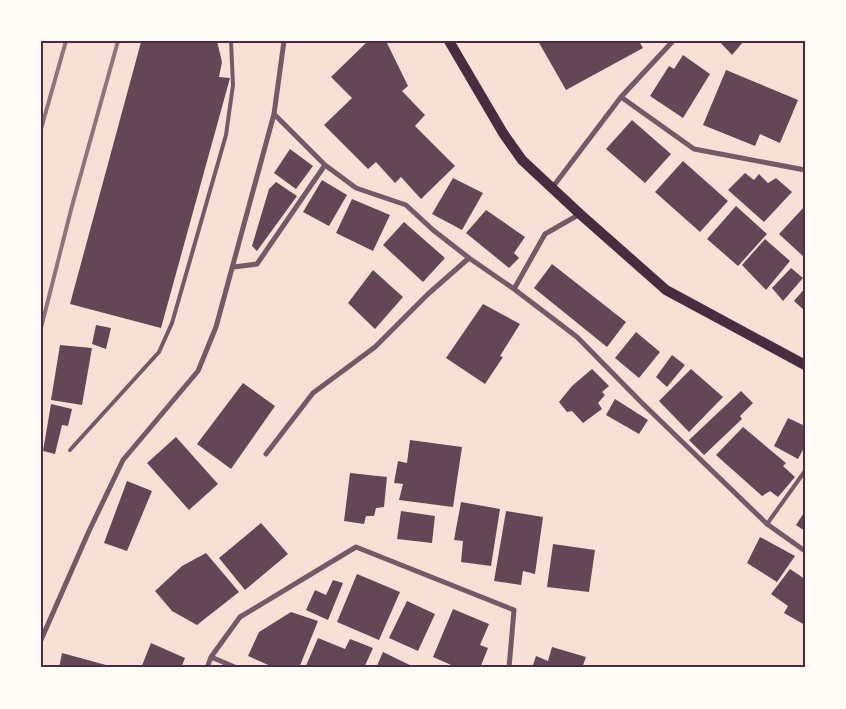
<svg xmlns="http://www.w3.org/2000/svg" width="846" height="709" font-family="'Open Sans',sans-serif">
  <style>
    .building { fill: #644757 }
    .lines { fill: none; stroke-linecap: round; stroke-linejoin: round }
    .service { stroke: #755966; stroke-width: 4 }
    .minor { stroke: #755966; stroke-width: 5 }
    .secondary { stroke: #4a2c40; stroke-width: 10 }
    .rail { stroke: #8f747c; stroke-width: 4 }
    .neatline { fill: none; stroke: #4a2c40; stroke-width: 2 }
  </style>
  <rect width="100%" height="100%" fill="#f7e1d7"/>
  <path class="building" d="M217,41L222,62L219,77L230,78L161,328L70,304L141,42Z
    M368,41H386L408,86L402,91L425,115L415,126L455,166L421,199L401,177L395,183L376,162L368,169L324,125L352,98L331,77Z
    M538,41H639L643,48L566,90Z
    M719,41H744L732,55Z
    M683,55L710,74L683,118L650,96L669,66L674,69Z
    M726,70L798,100L780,143L760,134L755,146L703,125Z
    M632,120L671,154L645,183L606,149Z
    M290,149L313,166L296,189L274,173Z
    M683,161L728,201L700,232L655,192Z
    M745,173L754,180L759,174L768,183L776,178L792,192L764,222L728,190Z
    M453,178L483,193L462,230L432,214Z
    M322,180L347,195L329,226L303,212Z
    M276,182L297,196L257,251L252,246L269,189Z
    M352,199L390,215L373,251L336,233Z
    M736,206L767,234L738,266L707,239Z
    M805,206V258L779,234Z
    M486,210L525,237L514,253L519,258L509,268L466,233Z
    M404,222L445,258L423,282L383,245Z
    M765,239L790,261L766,290L742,265Z
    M552,264L626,322L607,347L534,288Z
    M791,268L803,278L783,301L772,288Z
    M373,270L403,297L375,329L348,303Z
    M805,288V311L794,301Z
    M483,304L520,324L500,356L503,357L485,384L446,358Z
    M96,325L111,328L106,349L92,344Z
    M636,332L660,352L639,378L615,358Z
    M60,345L92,348L82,405L51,400Z
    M672,355L685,365L667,387L656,377Z
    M592,369L609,386L602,392L605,395L598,403L602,409L583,423L572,411L567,412L559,402L572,386Z
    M691,369L723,397L689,432L659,401Z
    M243,383L275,406L231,469L197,444Z
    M741,391L753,403L740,416L742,419L704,455L689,440Z
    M615,399L648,420L639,434L606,415Z
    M51,404L72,409L68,426L62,425L55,454L43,451Z
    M788,418L805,426V446L798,459L774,446Z
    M743,427L786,463L783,466L795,477L778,497L770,491L762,496L716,455Z
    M176,437L218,484L189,510L147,463Z
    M410,440L462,447L453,507L399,500L403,484L394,483L398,461L407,463Z
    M350,473L387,477L384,507L376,508L374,516H366L364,524L344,521Z
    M127,481L152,491L127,551L104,543Z
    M461,502L500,509L491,566L461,562L463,541L454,540Z
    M401,511L435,516L432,543L397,539Z
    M506,511L543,517L535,574L523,571L521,585L494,581Z
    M805,511V531L796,525Z
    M261,523L288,554L245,590L219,558Z
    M760,537L795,556L777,582L747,563Z
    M553,544L595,550L589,592L547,587Z
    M206,553L239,592L197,625L172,611L155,591L182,566Z
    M790,569L805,579V625L784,613L788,606L771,594Z
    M357,574L400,592L379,640L337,622Z
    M333,580L343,583L328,620L306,610L315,590L326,595Z
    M407,601L435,614L418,651L389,638Z
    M453,609L489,624L480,645L488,648L480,668H458L433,657Z
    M291,612L318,621L299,668H275L248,656L259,632Z
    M318,638L345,649L350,639L373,648L364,668H305Z
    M151,643L185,658L181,668H141Z
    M552,647L586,657L582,668H532L536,656L548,661Z
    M383,652L416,668H376Z
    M62,653L106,665V668H59Z"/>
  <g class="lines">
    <path class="service" d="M70,450L159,352L172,323L226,135L233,85L231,41
      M767,524L805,471"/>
    <path class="minor" d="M621,97L694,149L805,170
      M274,114L325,165L356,188L406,205L433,230L469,258L514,289L577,337L641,402L767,524L805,551
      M552,188L621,97L673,41
      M234,267L257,264L325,165
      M514,289L545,234L580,214
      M266,454L313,393L375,347L428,294L469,258
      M41,640L89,531L123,460L198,371L216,327L274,114L284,41
      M211,657L237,668
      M207,668L211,657L240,617L356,547L514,610L509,668"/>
    <path class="secondary" d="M449,41L503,133L522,160L580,214L666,290L805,365"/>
    <path class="rail" d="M41,129L66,41
      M41,328L72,206L118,41"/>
  </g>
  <rect width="846" height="709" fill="none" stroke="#fffaf5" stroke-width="85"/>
  <rect x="42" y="42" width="762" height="624" class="neatline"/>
</svg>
